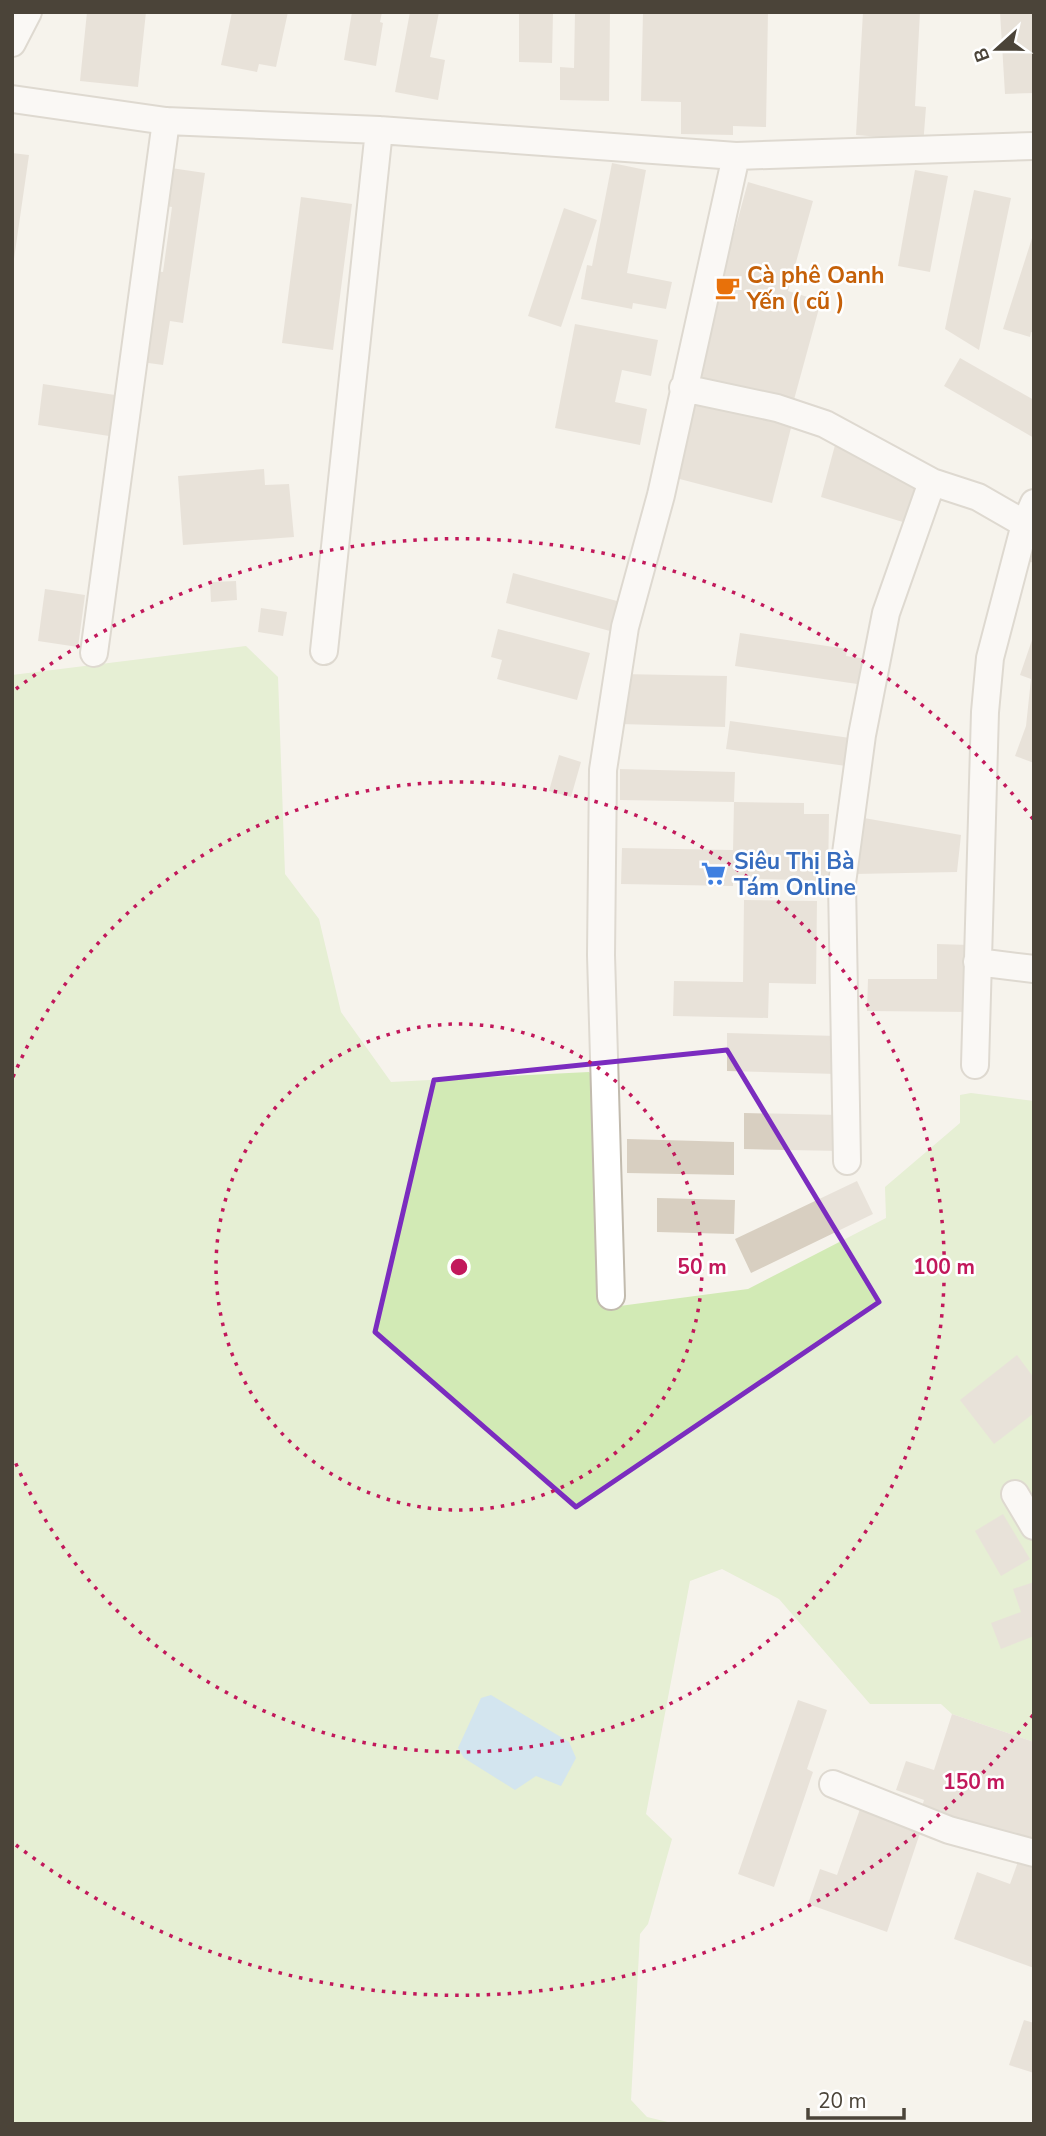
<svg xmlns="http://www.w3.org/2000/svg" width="1046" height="2136" font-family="'Nunito Sans',sans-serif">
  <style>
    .green { fill: #d2eab5 }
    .water { fill: #a9d4f2 }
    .building { fill: #d8cfc1 }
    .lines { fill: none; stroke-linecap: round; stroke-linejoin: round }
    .street-casing { stroke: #c2bbae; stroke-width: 30 }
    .street { stroke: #fff; stroke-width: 26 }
    .marked { fill: none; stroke: #7b2cbf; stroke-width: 5; stroke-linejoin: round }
    .ring { fill: none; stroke: #c2185b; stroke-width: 3.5; stroke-dasharray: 3.5 7 }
    .labels { text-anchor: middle; stroke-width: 5; stroke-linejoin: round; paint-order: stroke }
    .food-label { font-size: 23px; font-weight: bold; fill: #c56008; stroke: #fff; text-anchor: start }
    .shop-label { font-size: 23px; font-weight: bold; fill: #366cbe; stroke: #fff; text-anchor: start }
    .centre { fill: #c2185b; stroke: #fff; stroke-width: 3.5 }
    .ring-label { font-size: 21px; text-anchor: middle; font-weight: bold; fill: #c2185b; stroke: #fff; stroke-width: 5; stroke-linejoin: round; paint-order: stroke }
  </style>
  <rect width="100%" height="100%" fill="#f6f3ec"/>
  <path class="green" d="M246,646L278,677L285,874L319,919L341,1012L391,1082L589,1072L597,1081L612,1307L748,1289L886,1218L885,1187L960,1123V1095L971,1093L1034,1101V1742L952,1714L941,1704H870L779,1599L722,1569L690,1581L646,1814L672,1839L648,1924L640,1934L631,2100L647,2117L676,2124H12V675Z"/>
  <path class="water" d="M491,1695L569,1742L576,1758L561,1786L536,1776L515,1790L464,1758L458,1748L481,1698Z"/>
  <path class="building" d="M87,12H146L138,87L80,81Z
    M232,12H288L276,67L259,64L257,72L221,65Z
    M352,12H382L380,22L383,23L376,66L344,60Z
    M410,12H439L430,57L445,60L438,100L395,92Z
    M519,12H553L552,63L519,62Z
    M575,12H610L609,101L560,100V67L574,68Z
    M643,12H768L766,127L733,126V135L681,134V102L641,101Z
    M863,12H920L915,106L926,107L923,146L879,144L880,137L856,135Z
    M1000,12H1034V93L1005,94Z
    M12,153L29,155L14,259H12Z
    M612,163L646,170L627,273L672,282L666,309L633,303L632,309L581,299L587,265L592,266Z
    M171,168L205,173L183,323L170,321L163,365L141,362L154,271L163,272L172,207L165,206Z
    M915,170L948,176L930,272L898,266Z
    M748,182L813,201L788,291L821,301L792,407L694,380Z
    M974,190L1011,198L979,350L945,329Z
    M301,197L352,204L333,350L282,343Z
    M564,208L597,220L561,327L528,316Z
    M1033,235L1034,333L1031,332L1030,337L1003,329Z
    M575,324L658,340L651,376L622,370L615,402L647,409L640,445L555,428Z
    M960,358L1034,400V438L944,386Z
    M43,384L115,395L109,436L38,425Z
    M693,394L793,420L772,503L672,477Z
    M838,434L919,478L906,523L821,497Z
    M264,469L265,485L289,484L294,537L183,545L178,476Z
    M1034,526V563L1021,559Z
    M513,573L617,601L610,631L506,603Z
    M236,581L237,600L211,602L210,582Z
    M45,589L85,595L78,647L38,641Z
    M261,608L287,612L283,636L258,632Z
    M498,629L590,653L577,700L497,679L502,660L491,657Z
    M740,633L847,649L846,656L868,659L864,685L735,666Z
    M1033,637H1034V763L1015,756L1026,726L1031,679L1020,675Z
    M621,674L727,676L725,727L620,724Z
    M730,721L850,738L846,766L726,749Z
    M559,755L581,762L571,797L549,791Z
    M620,769L735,772L734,802L620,800Z
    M734,802L804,803V814H829L828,881L733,878V886L621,884L622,848L733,850Z
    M864,818L961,835L957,872L855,874Z
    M744,900L817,901L816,984L769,983L768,1018L673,1016L674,981L743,982Z
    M937,944L970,945V1012L867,1011L868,979H937Z
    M727,1033L838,1036L837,1074L727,1071Z
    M744,1113L841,1115L840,1151L744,1149Z
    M627,1139L734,1142V1175L627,1173Z
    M857,1181L873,1214L751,1273L735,1239Z
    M657,1198L735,1200L734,1234L657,1232Z
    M1017,1355L1034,1378V1413L994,1444L960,1400Z
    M1003,1514L1030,1559L1001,1576L975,1531Z
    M1034,1582V1636L1001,1649L991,1623L1021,1612L1013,1589Z
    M798,1700L827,1710L807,1769L813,1772L774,1887L738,1874Z
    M952,1714L1034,1742V1847L921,1810L924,1800L896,1790L906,1761L934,1770Z
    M860,1809L921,1830L887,1932L808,1904L820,1869L837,1875Z
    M1019,1859L1034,1865V1968L954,1939L977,1872L1010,1884Z
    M1024,2020L1034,2023V2073L1009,2065Z"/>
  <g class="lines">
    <defs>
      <path id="street" d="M12,43L28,12
        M12,99L166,121L379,130L736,156L1034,146
        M683,388L777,408L825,424L932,482
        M324,651L379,130
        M94,653L166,121
        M977,962L1034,969
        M975,1065L985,712L990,658L1025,524L1034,503
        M847,1161L842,883L862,735L886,613L932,482L978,497L1025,524
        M611,1296L601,955L603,770L625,627L661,495L736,156
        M1015,1494L1034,1526
        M833,1784L949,1830L1034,1853"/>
    </defs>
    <use href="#street" class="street-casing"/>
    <use href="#street" class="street"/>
  </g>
  <path d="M0 0H1046V2136H0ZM727,1050L879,1302L576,1507L375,1332L434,1080Z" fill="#f6f3ec" fill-opacity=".55" fill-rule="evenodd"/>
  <path class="marked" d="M727,1050L879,1302L576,1507L375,1332L434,1080Z"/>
  <g class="ring">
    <circle cx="459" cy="1267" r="243"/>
    <path d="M13 1077A485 485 0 1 1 13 1457"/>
    <path d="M1033 1715A728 728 0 0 1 16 1845M16 689A728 728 0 0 1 1033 819"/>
  </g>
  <defs>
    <symbol id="cafe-bare" viewBox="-9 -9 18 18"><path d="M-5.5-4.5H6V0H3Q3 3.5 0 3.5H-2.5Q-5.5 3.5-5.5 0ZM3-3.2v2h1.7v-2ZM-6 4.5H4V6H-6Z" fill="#e8710a" stroke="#fff" stroke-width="2.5" paint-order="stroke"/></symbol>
    <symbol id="supermarket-bare" viewBox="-9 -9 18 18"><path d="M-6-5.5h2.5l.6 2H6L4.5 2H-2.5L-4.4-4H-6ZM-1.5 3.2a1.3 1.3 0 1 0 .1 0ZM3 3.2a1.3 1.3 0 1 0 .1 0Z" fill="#3f7fe0" stroke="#fff" stroke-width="2.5" paint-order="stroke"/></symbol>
  </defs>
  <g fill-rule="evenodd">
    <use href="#cafe-bare" x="710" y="270" width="35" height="35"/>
    <use href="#supermarket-bare" x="696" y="856" width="35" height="35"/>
  </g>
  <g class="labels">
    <g class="food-label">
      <text x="747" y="283">Cà phê Oanh<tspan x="747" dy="26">Yến ( cũ )</tspan></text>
    </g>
    <g class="shop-label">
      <text x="734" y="869">Siêu Thị Bà<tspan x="734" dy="26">Tám Online</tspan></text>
    </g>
  </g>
  <circle cx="459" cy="1267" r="10" class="centre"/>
  <g class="ring-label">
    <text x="702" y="1274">50 m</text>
    <text x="944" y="1274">100 m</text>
    <text x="974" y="1789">150 m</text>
  </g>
  <rect width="1046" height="2136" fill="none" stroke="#4b4439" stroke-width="28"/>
  <g transform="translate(997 49) rotate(249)" stroke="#ffffff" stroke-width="5" paint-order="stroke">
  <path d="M0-5L12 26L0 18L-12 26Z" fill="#4b4439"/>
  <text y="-10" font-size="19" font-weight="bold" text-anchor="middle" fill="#4b4439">B</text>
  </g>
  <path d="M808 2108v10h96v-10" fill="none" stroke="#4b4439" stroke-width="3.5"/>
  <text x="818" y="2108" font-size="21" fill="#4b4439" stroke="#ffffff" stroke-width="5" paint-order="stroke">20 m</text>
</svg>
